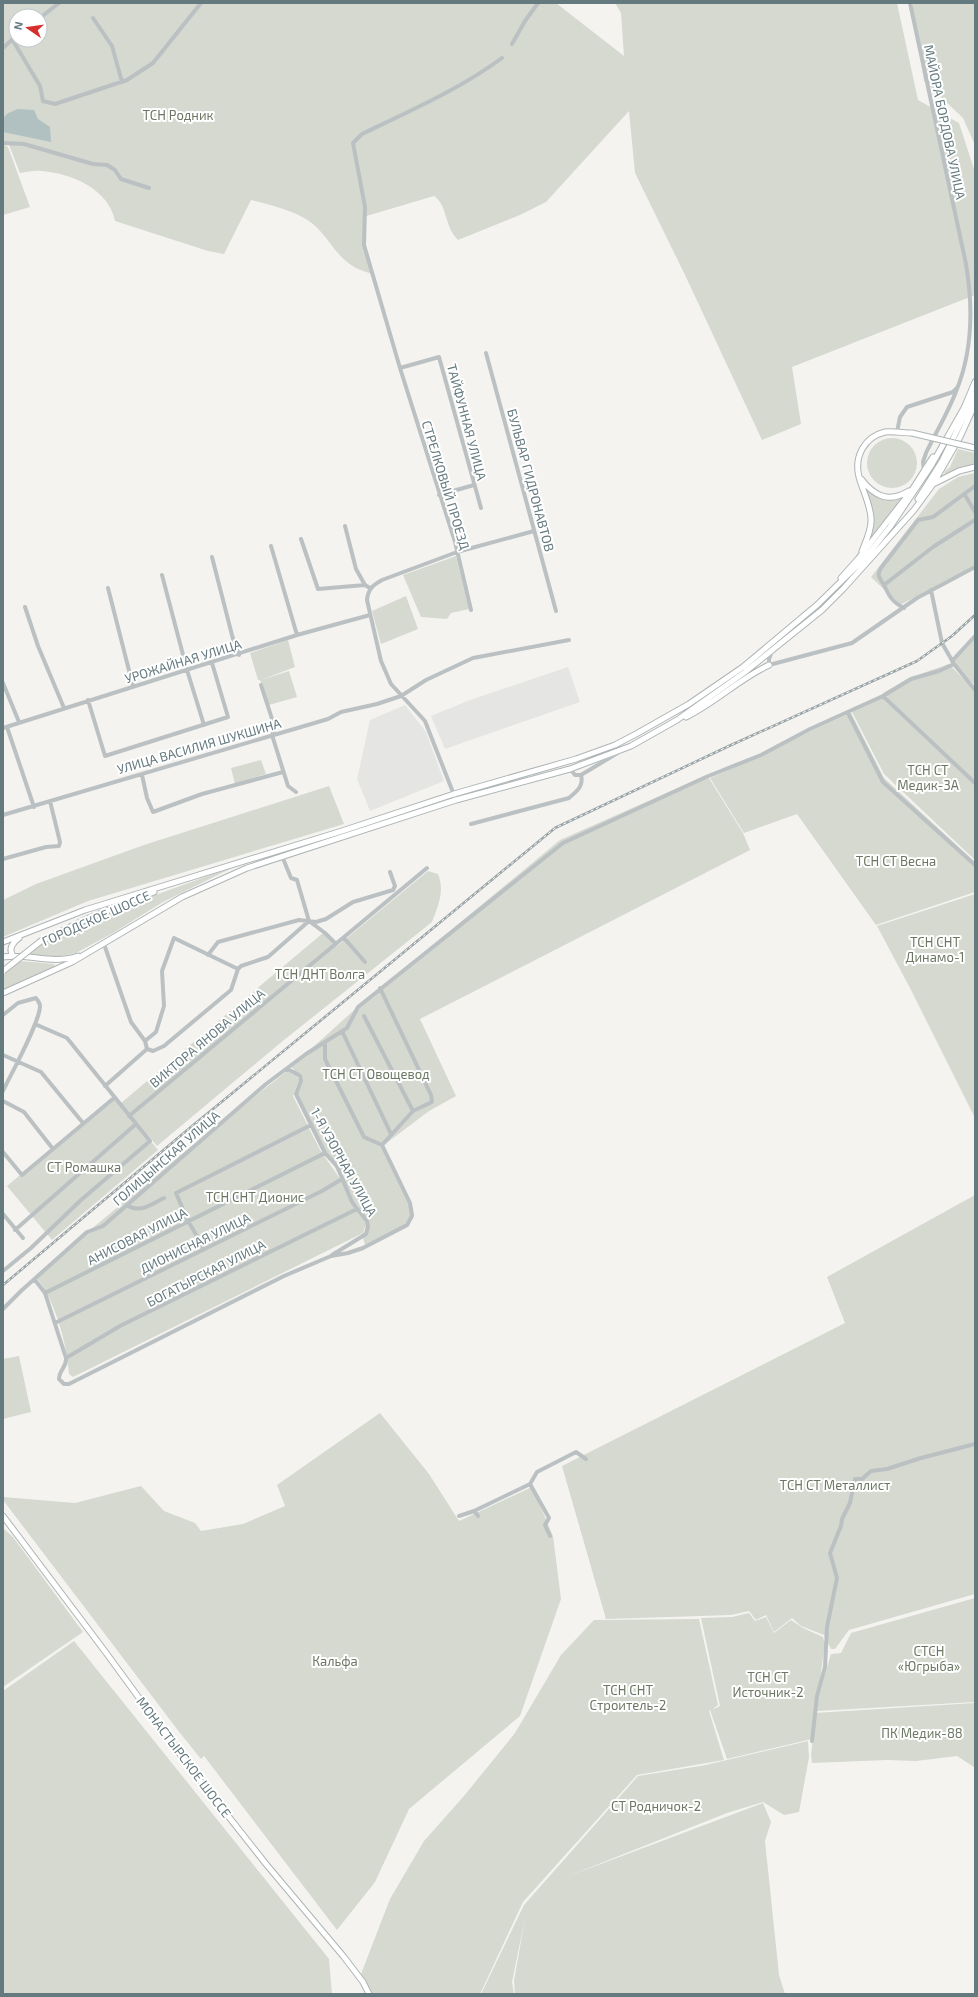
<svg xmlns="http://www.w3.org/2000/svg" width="978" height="1997" font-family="'Exo 2',sans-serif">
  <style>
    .built { fill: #e5e5e4 }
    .green { fill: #d5d9d0; fill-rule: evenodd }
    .water { fill: #b1c1c2 }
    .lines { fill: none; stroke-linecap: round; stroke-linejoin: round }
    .major-casing { stroke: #aeb5b6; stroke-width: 7 }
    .minor { stroke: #bbc1c2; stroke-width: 4 }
    .major { stroke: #fff; stroke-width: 5 }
    .rail-casing { stroke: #9ba4a6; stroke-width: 2.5 }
    .rail { stroke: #fff; stroke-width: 1; stroke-dasharray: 3; stroke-linecap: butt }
    .major-bridge-casing { stroke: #aeb5b6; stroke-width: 7; stroke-linecap: butt }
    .major-bridge { stroke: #fff; stroke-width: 5 }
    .labels { text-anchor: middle; stroke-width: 4; stroke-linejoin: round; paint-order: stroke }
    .park-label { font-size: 13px; fill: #6c7763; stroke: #fff }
    .street-label { font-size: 13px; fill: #657a7f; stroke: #fff }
  </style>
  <rect width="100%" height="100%" fill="#f4f3f0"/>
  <path class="built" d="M568,667L580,702L445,749L431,716L470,700Z
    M405,705L426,732L444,781L370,811L357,779L370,720Z"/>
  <path class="green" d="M3,3H556L624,56L621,13L615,3H897L918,100L959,123L975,172V295L792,367L801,424L762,440L686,277L635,173L629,111L546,202L520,215L458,240C444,226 448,206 434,196L363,217V242L372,274C363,271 354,268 347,262C333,251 325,232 309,221C292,210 271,205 251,200L224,254L208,251L115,221C109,189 71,173 41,171C35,170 27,172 20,173L9,145L3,142ZM16,16H40V40H16Z
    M912,3H975V145L963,118L924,81Z
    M3,144L8,147L30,207L3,215Z
    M867 463a25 25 0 1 1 50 0a25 25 0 1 1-50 0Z
    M958,449L975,453V465L945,474L944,472L950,467Z
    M975,473V565L900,605L871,577L939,489L958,477Z
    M867,491C879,498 889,502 903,497L872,539L873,514Z
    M456,556L469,609L451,613L447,619L421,617L403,575Z
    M406,596L418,629L381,644L372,611Z
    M975,638V685L951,664Z
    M288,640L295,667L261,680L289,671L297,697L269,705L260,680H258L250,653Z
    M949,664L975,691V781L883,693L909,678Z
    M881,695L975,784V860L884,774L851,710Z
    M851,713L884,778L975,862V892L876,925L797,814L744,833L710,778C758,758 803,733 851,713Z
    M261,760L266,774L235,784L231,768Z
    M707,775L743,833L750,850L420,1019L456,1096L429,1111L384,1145L413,1208L414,1215L408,1227L366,1248L362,1235C371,1224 361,1211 355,1201L366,1224L363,1233L73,1377L69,1374C67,1344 55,1299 35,1276L179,1156L291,1068L299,1080L293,1096L320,1150L352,1196L334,1166L326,1157L295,1096L300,1074L291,1067L352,1012L560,840Z
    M329,786L344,824L88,901L3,937V900L36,884L144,845Z
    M236,866L163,902L113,933L76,953L56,957L29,954C45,936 79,924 101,915C146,898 191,882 236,866Z
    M428,871L438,874C445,891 438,906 432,922L284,1040L157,1146L121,1103L323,933L336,947Z
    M975,894V1118L910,988L877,926Z
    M20,961L54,964L55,967L3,991V975Z
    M114,1096L158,1150L52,1240L7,1186Z
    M975,1195V1594L849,1630L835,1649H831L824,1635L801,1626L792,1618L774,1632L766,1615L756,1620L749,1611L731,1615L606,1619L562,1466L845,1323L827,1277Z
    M19,1356L31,1412L3,1419V1359Z
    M380,1413L429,1474L459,1521L532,1487L553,1536L561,1599L520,1716L409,1809L375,1882L337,1930L204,1756L201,1759L180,1733L3,1500V1497L75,1503L141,1486L164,1511L195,1523L201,1531L243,1524L285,1506L277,1485Z
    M3,1528L13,1537L83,1632L3,1687Z
    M975,1598V1702L817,1711L819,1694L831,1654L841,1653L851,1633Z
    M749,1613L755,1621L766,1617L774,1633L791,1620L803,1628L823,1637L825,1644L815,1713L975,1703V1770L974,1767L957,1756L916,1761L887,1760L812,1763L811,1755L814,1727L812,1739L727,1759L710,1710L709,1711L724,1760L637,1775L523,1902L480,1994H371L361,1974L390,1899L424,1841L464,1796L515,1733L561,1655L594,1620L699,1619L718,1705L712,1710L720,1706L701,1618L732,1617Z
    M74,1641L329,1959L332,1994H3V1691Z
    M808,1741L809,1757L799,1812L784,1815L763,1802L727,1813L566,1877L763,1803L771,1822L765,1841L779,1975L785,1994H515L514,1981L525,1918L512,1982L514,1994H481L524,1905L638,1776L706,1765Z"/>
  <path class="water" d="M18,109L34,110L38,119L50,127L51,142L3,132C3,115 3,115 18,109Z"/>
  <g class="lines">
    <defs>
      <path id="major" d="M861,479C875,497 889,503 909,491
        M935,483L959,471L975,467
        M918,499L942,461L975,394
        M862,551C866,541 872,529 871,518C870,504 863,491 859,477C854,457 864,437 885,432C893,431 904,433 912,433
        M841,578L858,559L912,490L933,457
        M686,717C715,703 739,679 769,665
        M41,941L89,918L154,892
        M3,942L85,910L342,831L454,794L576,759L615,745L636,734L689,704L743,667L817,605L865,558L890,527L931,466L964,408L975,382
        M13,956C8,949 13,942 19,938
        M3,957C29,953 51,965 78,956
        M3,993L72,962L182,897L247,868L456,800L570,769L631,746L677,720L745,672L822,610L844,588L914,510L933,484L960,437L975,404
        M3,1516L104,1650L191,1769L266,1864L344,1957L363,1982L369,1994"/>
    </defs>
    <use href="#major" class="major-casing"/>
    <path class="minor" d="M910,3L966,264C973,306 973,349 957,389C949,411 936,432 926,453L923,462L924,471
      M40,18L59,3
      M93,18L112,46L122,82
      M12,39L40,86L43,101L55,104L127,80L153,63L201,3
      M512,44L525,21L538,3
      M3,48L16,36
      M3,143L24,144L93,164L107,165L115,170L121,179L149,188
      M486,353L556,611
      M400,368L439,357L481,508
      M897,432L900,417L907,407L953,392L957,388
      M439,495L474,485
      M965,495L975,512
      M345,526L356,569L365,585
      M301,539L318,589L365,585L370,588
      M271,546L297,635
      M212,557L233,639L239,655
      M162,575L187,670
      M884,585L933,547L975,520
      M108,588L133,686
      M931,590L942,643L954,664L975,690
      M25,607L38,646L64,708
      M904,608C892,602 889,596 884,585C880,578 876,576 881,568L918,520L933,517L975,486
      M471,610L455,542L400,368L364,245L365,207L353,143L362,134C410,111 460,89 502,58
      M772,651L769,659V665L852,643L917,598L975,567
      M952,661L975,636
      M187,670L204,725
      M3,683L19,722
      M261,685L275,728L272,735L288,786L296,792
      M883,696L975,783
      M88,700L105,756L228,717L212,663
      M848,713L883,782L975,865
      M7,727L34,807
      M3,728L297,635L370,615
      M570,769L575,775H581L621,751
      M142,775L147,798L153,812L202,794L283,772
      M456,800L425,721L391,684L381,661L367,600C368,589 373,585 382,580L457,552L534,531
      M3,815L328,719L341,712L377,704L401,696L426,680L473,658L569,640
      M471,824L569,798C577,791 584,786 581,775
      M282,856L291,878L297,880L309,921L325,933L336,944
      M3,859L46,847L59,846L60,842L50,801
      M344,938L365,962
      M104,944L131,1022L145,1041
      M208,955L218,942L299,920L316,922L326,919L353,902L393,890L395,886L390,872
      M380,988L431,1095L432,1102L413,1111L382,1145
      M3,1015L18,1003L36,998C38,1001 40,1003 40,1006C40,1022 11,1074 3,1091
      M364,1016L413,1111
      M342,1031L391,1134
      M325,1042V1059L364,1137L382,1145
      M147,1049L153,1051L164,1046L231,990L238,969L241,966L268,957L309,921
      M147,1049L145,1041L156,1032L164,1006L162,971L174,938L238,969
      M3,1055L41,1072L83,1123
      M286,1069L294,1072L300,1076L301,1081L296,1094L325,1153L337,1166L352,1202L367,1221L368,1227L366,1234L332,1255
      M105,1086L147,1049
      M3,1101L24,1112L53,1149
      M129,1116L427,868
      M3,1152L22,1175L114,1098
      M127,1205C140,1214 152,1204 164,1198
      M3,1214L23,1238
      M15,1230L136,1124
      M203,1250L201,1243L188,1221L176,1193L311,1125
      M3,1271L31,1248L81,1200L150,1141L67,1038L35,1024
      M35,1280L45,1293L66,1358C67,1367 59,1370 59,1379L64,1384H69L284,1276L331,1256L348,1253L363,1248L407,1225L412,1216L410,1203L382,1145
      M45,1293L325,1153
      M3,1309L21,1291L87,1232L103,1226L266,1084L306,1054L347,1028L358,1007L563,843L706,777L761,755L810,729L883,696L911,679L939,671L954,664
      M55,1323L322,1191L342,1179
      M66,1358L120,1326L357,1209
      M474,1511L530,1484
      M459,1516L474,1511L478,1516
      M550,1536L545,1525L549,1518L530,1484L537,1472L576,1452L586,1459
      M812,1741L817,1696L825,1667L827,1627L837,1578L830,1553L841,1526L842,1519L850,1503L855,1479H862L871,1471L887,1469L921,1458L975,1444"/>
    <use href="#major" class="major"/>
    <defs>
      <path id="rail" d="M3,1285L191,1127L555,828L729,746L917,661L952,636L975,615"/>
    </defs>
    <use href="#rail" class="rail-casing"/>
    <use href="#rail" class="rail"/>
    <defs>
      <path id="major-bridge" d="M912,433L975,448
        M3,971L41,941"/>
    </defs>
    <use href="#major-bridge" class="major-bridge-casing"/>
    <use href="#major-bridge" class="major-bridge"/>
  </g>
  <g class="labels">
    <g class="park-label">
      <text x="178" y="120">ТСН Родник</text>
      <text x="928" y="775">ТСН СТ<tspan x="928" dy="15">Медик-3А</tspan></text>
      <text x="896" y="866">ТСН СТ Весна</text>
      <text x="935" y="947">ТСН СНТ<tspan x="935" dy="15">Динамо-1</tspan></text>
      <text x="320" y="979">ТСН ДНТ Волга</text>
      <text x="376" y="1079">ТСН СТ Овощевод</text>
      <text x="84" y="1172">СТ Ромашка</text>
      <text x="255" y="1202">ТСН СНТ Дионис</text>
      <text x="835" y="1490">ТСН СТ Металлист</text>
      <text x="929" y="1656">СТСН<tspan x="929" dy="15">«Югрыба»</tspan></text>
      <text x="335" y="1666">Кальфа</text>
      <text x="768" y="1682">ТСН СТ<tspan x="768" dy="15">Источник-2</tspan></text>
      <text x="628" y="1695">ТСН СНТ<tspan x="628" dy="15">Строитель-2</tspan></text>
      <text x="922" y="1738">ПК Медик-88</text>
      <text x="656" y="1811">СТ Родничок-2</text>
    </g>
    <g class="street-label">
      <text transform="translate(945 122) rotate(78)" y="5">МАЙОРА БОРДОВА УЛИЦА</text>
      <text transform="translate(467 422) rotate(75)" y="5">ТАЙФУННАЯ УЛИЦА</text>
      <text transform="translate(531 480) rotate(75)" y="5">БУЛЬВАР ГИДРОНАВТОВ</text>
      <text transform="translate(446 485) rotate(73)" y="5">СТРЕЛКОВЫЙ ПРОЕЗД</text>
      <text transform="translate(183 661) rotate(-17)" y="5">УРОЖАЙНАЯ УЛИЦА</text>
      <text transform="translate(199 746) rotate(-16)" y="5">УЛИЦА ВАСИЛИЯ ШУКШИНА</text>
      <text transform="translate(96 918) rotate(-24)" y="5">ГОРОДСКОЕ ШОССЕ</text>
      <text transform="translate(207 1038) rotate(-40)" y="5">ВИКТОРА ЯНОВА УЛИЦА</text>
      <text transform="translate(166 1158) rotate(-41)" y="5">ГОЛИЦЫНСКАЯ УЛИЦА</text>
      <text transform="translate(344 1162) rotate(61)" y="5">1-Я УЗОРНАЯ УЛИЦА</text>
      <text transform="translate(137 1236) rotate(-27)" y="5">АНИСОВАЯ УЛИЦА</text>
      <text transform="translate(195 1243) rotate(-26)" y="5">ДИОНИСНАЯ УЛИЦА</text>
      <text transform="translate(206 1273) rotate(-27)" y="5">БОГАТЫРСКАЯ УЛИЦА</text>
      <text transform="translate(184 1757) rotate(53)" y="5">МОНАСТЫРСКОЕ ШОССЕ</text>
    </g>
  </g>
  <rect width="978" height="1997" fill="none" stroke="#657a7f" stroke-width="8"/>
  <g transform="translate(28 28) rotate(283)"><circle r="19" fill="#ffffff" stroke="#c1cacc"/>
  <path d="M0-3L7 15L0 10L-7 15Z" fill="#d62f2e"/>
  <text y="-6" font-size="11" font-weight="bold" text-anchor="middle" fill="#657a7f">N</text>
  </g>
</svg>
